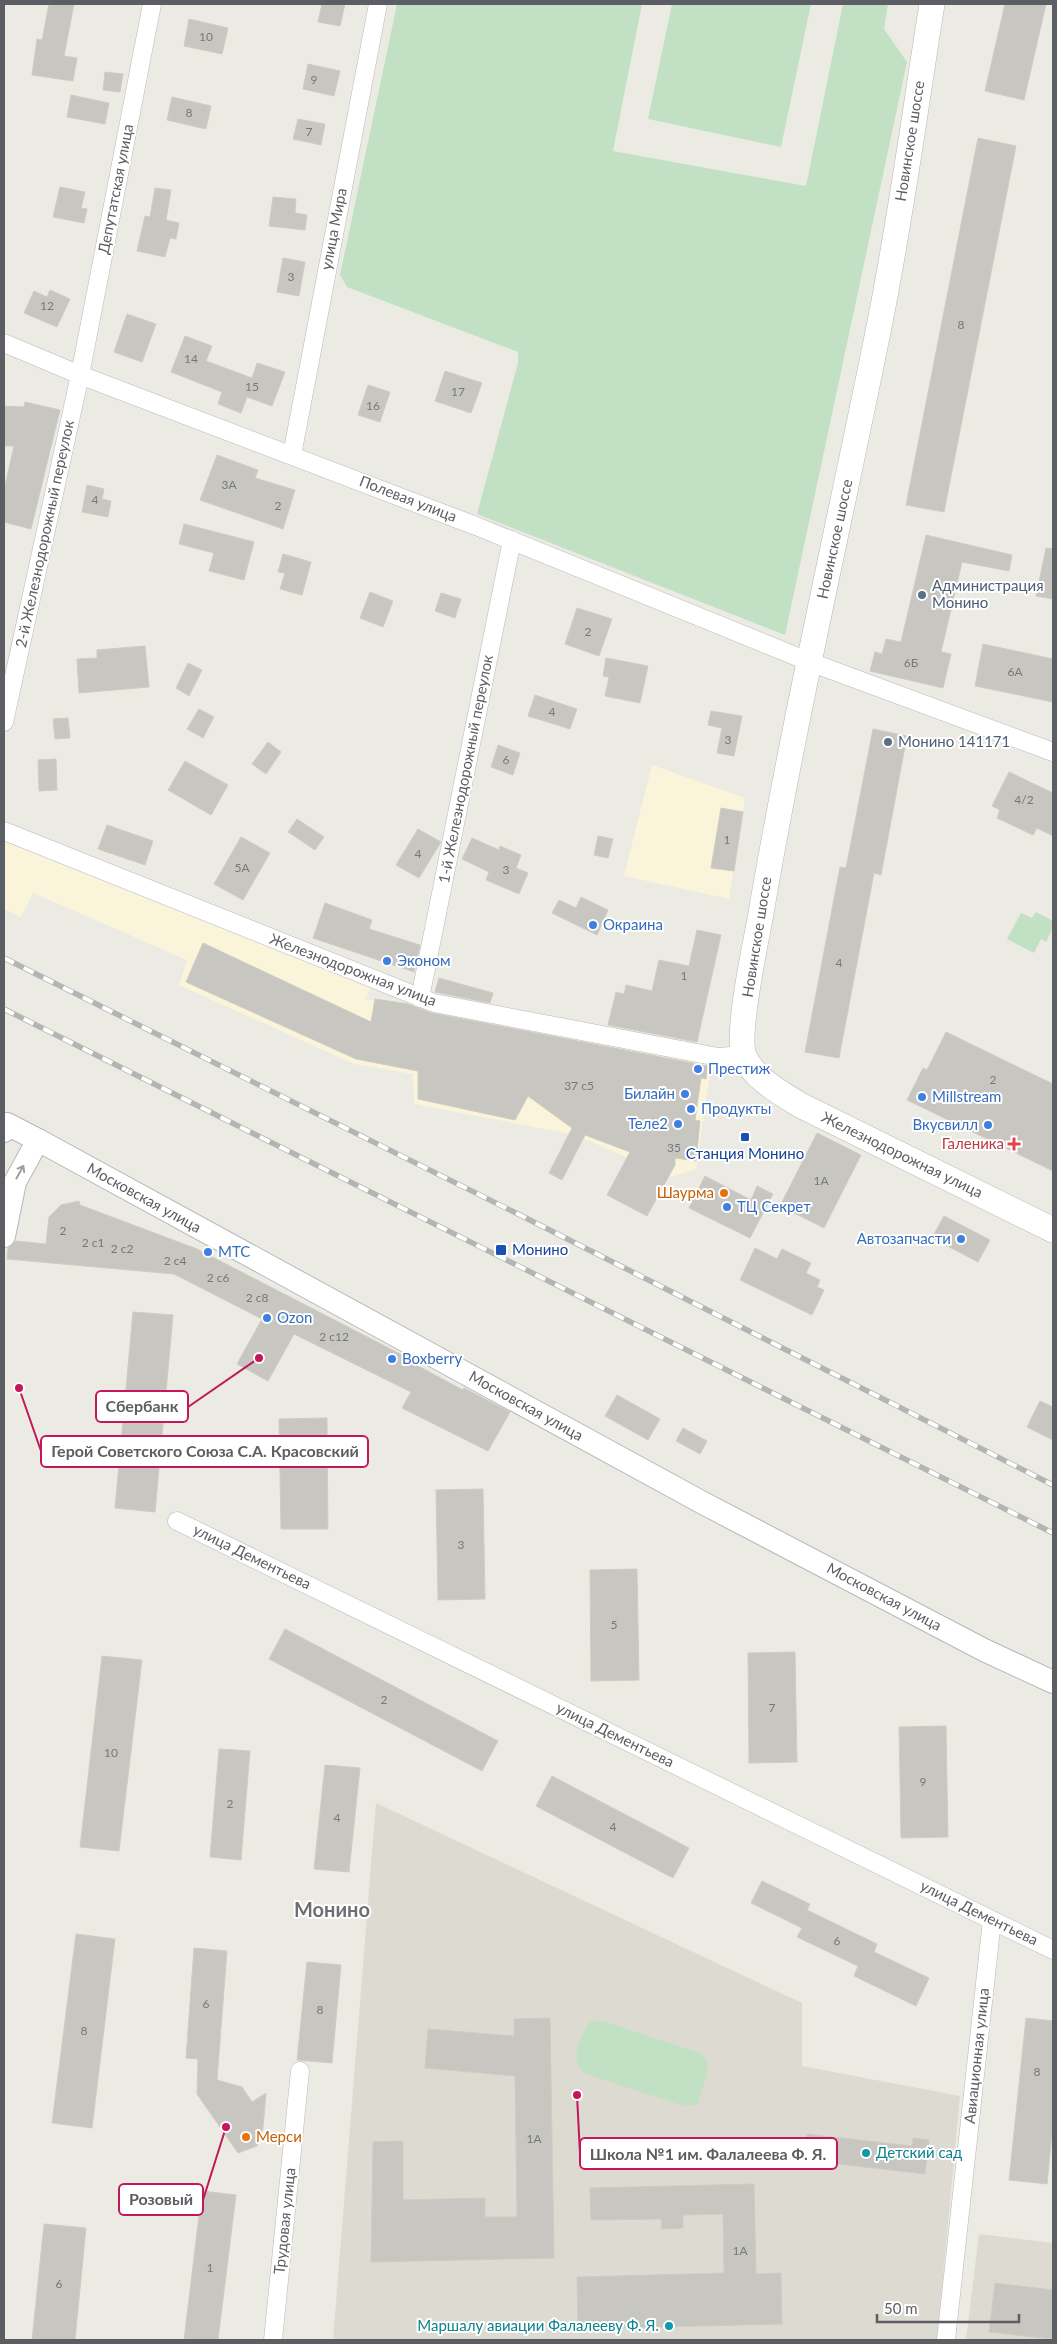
<svg xmlns="http://www.w3.org/2000/svg" width="1057" height="2344" font-family="Lato,sans-serif">
  <style>
    .commercial { fill: #faf4da }
    .education { fill: #dcdad1 }
    .green { fill: #c2e1c4 }
    .building { fill: #c8c6c0; stroke: #d0ccc2 }
    .lines { fill: none; stroke-linecap: round; stroke-linejoin: round }
    .minor-casing { stroke: #b5b8bc; stroke-width: 19 }
    .tertiary-casing { stroke: #b5b8bc; stroke-width: 24 }
    .secondary-casing { stroke: #b4b7bc; stroke-width: 26 }
    .minor { stroke: #fff; stroke-width: 18 }
    .tertiary { stroke: #fff; stroke-width: 22 }
    .secondary { stroke: #fff; stroke-width: 25 }
    .rail-casing { stroke: #b3b4b4; stroke-width: 5.5 }
    .rail { stroke: #fff; stroke-width: 4; stroke-dasharray: 11; stroke-linecap: butt }
    .oneway { stroke: #9d9ea1 }
    .service-dot { fill: #5c6f8a; stroke: #fff; stroke-width: 2 }
    .shop-dot { fill: #3f7fe0; stroke: #fff; stroke-width: 2 }
    .transit-dot { fill: #1a4fb4; stroke: #fff; stroke-width: 2 }
    .health-dot { fill: #e0444e; stroke: #fff; stroke-width: 2 }
    .food-dot { fill: #e8710a; stroke: #fff; stroke-width: 2 }
    .culture-dot { fill: #0f9aa8; stroke: #fff; stroke-width: 2 }
    .labels { text-anchor: middle; stroke-width: 4; stroke-linejoin: round; paint-order: stroke }
    .number-label { font-size: 12px; fill: #76787a }
    .street-label { font-size: 15px; fill: #5b5e62; stroke: #fff }
    .service-label { font-size: 15px; fill: #4e5e75; stroke: #fff; text-anchor: start }
    .shop-label { font-size: 15px; fill: #366cbe; stroke: #fff; text-anchor: start }
    .health-label { font-size: 15px; fill: #be3a42; stroke: #fff; text-anchor: end }
    .transit-label { font-size: 15px; fill: #164399; stroke: #fff }
    .food-label { font-size: 15px; fill: #c56008; stroke: #fff; text-anchor: end }
    .culture-label { font-size: 15px; fill: #0d838f; stroke: #fff; text-anchor: start }
    .district-label { font-size: 20px; font-weight: bold; fill: #6c7074; stroke: #fff }
    .leader { fill: none; stroke: #c2185b; stroke-width: 2 }
    .callout-dot { fill: #c2185b; stroke: #fff; stroke-width: 2 }
    .callout { fill: #fff; stroke: #c2185b; stroke-width: 2 }
    .callout-label { font-size: 16px; text-anchor: middle; font-weight: bold; fill: #5b5e62 }
  </style>
  <rect width="100%" height="100%" fill="#ecebe3"/>
  <path class="commercial" d="M652,765L745,798L729,899L624,876Z
    M4,832L371,987L365,999L712,1059L696,1169L671,1177L576,1135L414,1104L413,1074L354,1064L179,985L187,960L33,893L21,917L4,909Z"/>
  <path class="education" d="M376,1803L802,2003V2066L960,2096L937,2340H333Z
    M979,2234L1053,2243V2340H966Z"/>
  <path class="green" d="M397,4H642L613,151L806,186L843,4H888L884,29L907,62L785,635L477,514L518,363V352L347,287L340,275Z
    M672,4H811L781,147L648,119Z
    M1036,912L1053,921V928L1046,942L1041,939L1034,953L1007,939L1021,913L1032,918Z
    M592,2021H603L700,2053L708,2062L707,2073L698,2104L691,2106L678,2104L583,2073C581,2070 578,2066 577,2062C574,2051 583,2028 592,2021Z"/>
  <path class="building" d="M49,4H74L64,56L77,58L73,81L32,75L37,39L42,40Z
    M322,4H345L340,26L318,22Z
    M1005,4H1046L1024,100L985,91Z
    M189,19L228,28L222,54L184,46Z
    M308,64L340,71L334,96L303,89Z
    M105,72L123,74L120,92L103,90Z
    M71,95L109,103L105,124L67,117Z
    M172,97L211,106L206,129L167,120Z
    M298,119L325,124L321,145L293,139Z
    M978,138L1016,146L944,512L906,505Z
    M60,187L85,192L81,208L87,209L84,223L53,217Z
    M155,188L171,190L166,220L179,223L176,239L170,238L165,257L137,251L145,216L150,217Z
    M273,197L296,199L295,213L307,215L305,230L269,226Z
    M283,258L305,262L299,296L277,292Z
    M50,290L70,299L57,327L24,313L34,291L47,297Z
    M127,314L156,324L142,362L114,352Z
    M185,336L212,346L206,361L252,378L257,363L285,372L272,406L247,397L241,413L218,404L222,392L171,372Z
    M445,371L482,383L471,413L435,401Z
    M368,385L390,392L380,422L358,415Z
    M25,402L60,410L31,529L4,522V490L14,446H4V406L24,407Z
    M217,455L258,470L255,478L295,490L283,529L200,500Z
    M87,485L104,489L102,499L111,501L108,517L82,512Z
    M184,524L254,542L244,580L209,571L214,553L179,544Z
    M926,535L1012,555L1009,571L962,562L941,652L951,654L943,688L870,671L875,652L882,654L886,639L901,642Z
    M1046,548L1053,549V599L1036,596Z
    M283,554L311,562L302,595L280,589L285,573L278,572Z
    M370,592L393,601L383,627L360,618Z
    M441,593L461,599L455,618L435,611Z
    M577,608L612,619L599,656L565,644Z
    M983,644L1053,659V702L975,686Z
    M145,646L149,687L79,693L77,659L97,658V650Z
    M606,658L648,666L640,703L605,696L609,677L603,676Z
    M188,663L202,670L189,696L176,688Z
    M535,695L577,709L570,729L528,716Z
    M199,709L214,717L203,738L187,729Z
    M711,711L742,716L734,756L717,753L722,728L708,725Z
    M68,718L70,738L55,739L53,719Z
    M873,729L907,736L881,875L874,873L839,1058L805,1052L840,867L846,868Z
    M268,742L281,752L266,774L252,764Z
    M498,745L520,753L513,775L491,767Z
    M56,759L57,790L39,791L38,760Z
    M185,761L228,785L211,815L168,790Z
    M1009,772L1053,793V836L1037,828L1033,835L997,818L1000,810L992,806Z
    M721,808L743,812L734,871L711,868Z
    M297,819L324,837L315,850L288,832Z
    M107,825L153,841L145,865L98,849Z
    M418,829L441,842L419,878L396,865Z
    M598,836L613,839L608,858L594,855Z
    M241,837L270,853L243,900L214,884Z
    M472,838L499,850L500,846L521,855L516,868L528,873L519,894L486,880L489,872L462,859Z
    M581,897L608,910L597,935L552,913L559,900L576,908Z
    M325,903L372,920L369,929L420,945L414,972L313,938Z
    M697,930L721,935L697,1042L608,1025L616,992L624,994L626,985L652,991L659,960L689,966Z
    M203,943L371,1022L375,999L408,1004L432,1013L708,1066L706,1079L701,1078L695,1120L700,1121L696,1161L675,1158V1165L647,1216L607,1195L630,1152L585,1135L562,1180L549,1173L572,1128L528,1096L515,1120L418,1099V1071L356,1059L186,982Z
    M439,978L493,993L490,1003L435,992Z
    M946,1032L1053,1084V1171L907,1100L923,1068L927,1070Z
    M817,1133L861,1155L824,1228L780,1206Z
    M705,1176L751,1200L757,1186L773,1194L750,1238L689,1208Z
    M79,1201L80,1205L197,1249L410,1359L409,1361L463,1390L464,1388L510,1412L488,1451L402,1408L411,1392L294,1334L268,1381L237,1364L262,1319L174,1274L7,1259L8,1248L16,1241L46,1244L49,1217L61,1205Z
    M944,1216L990,1240L978,1262L932,1238Z
    M755,1248L777,1259L782,1249L811,1263L806,1273L820,1280L817,1287L824,1290L812,1315L740,1280Z
    M133,1312L173,1315L155,1512L115,1508Z
    M617,1395L660,1419L648,1440L605,1416Z
    M1040,1401L1053,1407V1440L1027,1427Z
    M327,1418L328,1529H281L279,1419Z
    M683,1428L707,1441L700,1454L676,1441Z
    M483,1489L485,1599L438,1600L436,1490Z
    M637,1569L639,1680L591,1681L590,1570Z
    M285,1629L498,1741L482,1771L269,1659Z
    M795,1652L797,1762L749,1763L748,1653Z
    M102,1656L142,1660L119,1851L80,1847Z
    M946,1726L948,1837L901,1838L899,1727Z
    M219,1749L250,1751L241,1860L210,1857Z
    M325,1765L360,1768L349,1872L314,1869Z
    M552,1776L689,1848L673,1878L536,1806Z
    M762,1881L810,1904L807,1910L877,1944L874,1952L929,1978L916,2006L854,1976L858,1966L797,1937L802,1928L751,1903Z
    M76,1934L115,1939L92,2128L52,2123Z
    M194,1948L227,1951L217,2080L242,2087L252,2102L266,2093L263,2128L257,2146L238,2153L197,2094L198,2059L186,2058Z
    M307,1962L341,1965L332,2063L297,2060Z
    M550,2018L554,2258L371,2262L373,2142L403,2141V2200L485,2198V2217H517L515,2076L425,2068L428,2029L514,2036V2019Z
    M1026,2018L1053,2021V2123L1047,2184L1009,2180Z
    M807,2134L912,2146L913,2138L929,2140L925,2174L804,2160Z
    M754,2184L756,2274L781,2273L782,2324L578,2329L577,2277L724,2273L723,2214L683,2215V2228L662,2229L661,2219L591,2220L590,2188Z
    M202,2191L236,2195L218,2340H184Z
    M44,2224L86,2228L75,2340H32Z
    M995,2283L1053,2290V2339L989,2332Z"/>
  <g class="lines">
    <defs>
      <path id="minor" d="M4,343L80,375L476,526L810,662L1053,752
        M292,455L378,4
        M4,722L80,375L152,4
        M4,831L434,1003L718,1057L744,1055
        M420,998L512,540
        M177,1521L1053,1950
        M273,2340L300,2071
        M946,2340L992,1920"/>
      <path id="tertiary" d="M4,1131L7,1124L38,1140L703,1503L984,1650L1053,1682
        M4,1236L15,1182L38,1140"/>
      <path id="secondary" d="M932,4C915,110 901,217 880,322C840,521 794,719 760,919C755,946 736,1034 744,1056C753,1078 781,1093 800,1105L1053,1230"/>
    </defs>
    <use href="#minor" class="minor-casing"/>
    <use href="#tertiary" class="tertiary-casing"/>
    <use href="#secondary" class="secondary-casing"/>
    <use href="#minor" class="minor"/>
    <use href="#tertiary" class="tertiary"/>
    <use href="#secondary" class="secondary"/>
    <defs>
      <path id="rail" d="M4,958L518,1214L1053,1485
        M4,1009L1053,1533"/>
    </defs>
    <use href="#rail" class="rail-casing"/>
    <use href="#rail" class="rail"/>
  </g>
  <defs><path id="oneway-shaft" d="M-6 0H5M1.5-3L5.5 0L1.5 3" fill="none" stroke-width="1.6" stroke-linecap="round" stroke-linejoin="round" transform="scale(1.25)"/></defs>
  <use class="oneway" href="#oneway-shaft" transform="translate(20 1172) rotate(-61)"/>
  <g class="service-dot">
    <circle cx="922" cy="595" r="5"/>
    <circle cx="888" cy="742" r="5"/>
  </g>
  <g class="shop-dot">
    <circle cx="593" cy="925" r="5"/>
    <circle cx="387" cy="961" r="5"/>
    <circle cx="698" cy="1069" r="5"/>
    <circle cx="685" cy="1094" r="5"/>
    <circle cx="922" cy="1097" r="5"/>
    <circle cx="691" cy="1109" r="5"/>
    <circle cx="678" cy="1124" r="5"/>
    <circle cx="988" cy="1125" r="5"/>
    <circle cx="727" cy="1207" r="5"/>
    <circle cx="961" cy="1239" r="5"/>
    <circle cx="208" cy="1252" r="5"/>
    <circle cx="267" cy="1318" r="5"/>
    <circle cx="392" cy="1359" r="5"/>
  </g>
  <g class="transit-dot">
    <rect x="740" y="1132" width="10" height="10" rx="2.5"/>
    <rect x="495" y="1244" width="12" height="12" rx="2.5"/>
  </g>
  <path class="health-dot" d="M1011.5 1136.5h5v5h5v5h-5v5h-5v-5h-5v-5h5z"/>
  <g class="food-dot">
    <circle cx="724" cy="1193" r="5"/>
    <circle cx="246" cy="2137" r="5"/>
  </g>
  <g class="culture-dot">
    <circle cx="866" cy="2153" r="5"/>
    <circle cx="669" cy="2326" r="5"/>
  </g>
  <g class="labels">
    <g class="number-label">
      <text x="206" y="41">10</text>
      <text x="314" y="84">9</text>
      <text x="189" y="117">8</text>
      <text x="309" y="136">7</text>
      <text x="291" y="281">3</text>
      <text x="47" y="310">12</text>
      <text x="961" y="329">8</text>
      <text x="191" y="363">14</text>
      <text x="252" y="391">15</text>
      <text x="458" y="396">17</text>
      <text x="373" y="410">16</text>
      <text x="229" y="489">3А</text>
      <text x="95" y="504">4</text>
      <text x="278" y="510">2</text>
      <text x="588" y="636">2</text>
      <text x="911" y="667">6Б</text>
      <text x="1015" y="676">6А</text>
      <text x="552" y="716">4</text>
      <text x="728" y="744">3</text>
      <text x="506" y="764">6</text>
      <text x="1024" y="804">4/2</text>
      <text x="727" y="844">1</text>
      <text x="418" y="858">4</text>
      <text x="242" y="872">5А</text>
      <text x="506" y="874">3</text>
      <text x="839" y="967">4</text>
      <text x="684" y="980">1</text>
      <text x="993" y="1084">2</text>
      <text x="579" y="1090">37 с5</text>
      <text x="674" y="1152">35</text>
      <text x="821" y="1185">1А</text>
      <text x="63" y="1235">2</text>
      <text x="93" y="1247">2 с1</text>
      <text x="122" y="1253">2 с2</text>
      <text x="175" y="1265">2 с4</text>
      <text x="218" y="1282">2 с6</text>
      <text x="257" y="1302">2 с8</text>
      <text x="334" y="1341">2 с12</text>
      <text x="461" y="1549">3</text>
      <text x="614" y="1629">5</text>
      <text x="384" y="1704">2</text>
      <text x="772" y="1712">7</text>
      <text x="111" y="1757">10</text>
      <text x="923" y="1786">9</text>
      <text x="230" y="1808">2</text>
      <text x="337" y="1822">4</text>
      <text x="613" y="1831">4</text>
      <text x="837" y="1945">6</text>
      <text x="206" y="2008">6</text>
      <text x="320" y="2014">8</text>
      <text x="84" y="2035">8</text>
      <text x="1037" y="2076">8</text>
      <text x="534" y="2143">1А</text>
      <text x="740" y="2255">1А</text>
      <text x="210" y="2272">1</text>
      <text x="59" y="2288">6</text>
    </g>
    <g class="street-label">
      <text transform="translate(910 141) rotate(-81)" y="5">Новинское шоссе</text>
      <text transform="translate(116 189) rotate(-79)" y="5">Депутатская улица</text>
      <text transform="translate(334 229) rotate(-79)" y="5">улица Мира</text>
      <text transform="translate(408 499) rotate(21)" y="5">Полевая улица</text>
      <text transform="translate(45 534) rotate(-78)" y="5">2-й Железнодорожный переулок</text>
      <text transform="translate(835 539) rotate(-78)" y="5">Новинское шоссе</text>
      <text transform="translate(466 769) rotate(-79)" y="5">1-й Железнодорожный переулок</text>
      <text transform="translate(757 937) rotate(-81)" y="5">Новинское шоссе</text>
      <text transform="translate(353 970) rotate(21)" y="5">Железнодорожная улица</text>
      <text transform="translate(902 1155) rotate(26)" y="5">Железнодорожная улица</text>
      <text transform="translate(144 1198) rotate(29)" y="5">Московская улица</text>
      <text transform="translate(526 1406) rotate(29)" y="5">Московская улица</text>
      <text transform="translate(252 1557) rotate(26)" y="5">улица Дементьева</text>
      <text transform="translate(884 1597) rotate(28)" y="5">Московская улица</text>
      <text transform="translate(615 1735) rotate(26)" y="5">улица Дементьева</text>
      <text transform="translate(979 1913) rotate(26)" y="5">улица Дементьева</text>
      <text transform="translate(977 2056) rotate(-84)" y="5">Авиационная улица</text>
      <text transform="translate(285 2221) rotate(-84)" y="5">Трудовая улица</text>
    </g>
    <g class="service-label">
      <text x="932" y="591">Администрация<tspan x="932" dy="17">Монино</tspan></text>
      <text x="898" y="747">Монино 141171</text>
    </g>
    <g class="shop-label">
      <text x="603" y="930">Окраина</text>
      <text x="397" y="966">Эконом</text>
      <text x="708" y="1074">Престиж</text>
      <text x="675" y="1099" text-anchor="end">Билайн</text>
      <text x="932" y="1102">Millstream</text>
      <text x="701" y="1114">Продукты</text>
      <text x="668" y="1129" text-anchor="end">Теле2</text>
      <text x="978" y="1130" text-anchor="end">Вкусвилл</text>
      <text x="737" y="1212">ТЦ Секрет</text>
      <text x="951" y="1244" text-anchor="end">Автозапчасти</text>
      <text x="218" y="1257">МТС</text>
      <text x="277" y="1323">Ozon</text>
      <text x="402" y="1364">Boxberry</text>
    </g>
    <g class="health-label">
      <text x="1004" y="1149">Галеника</text>
    </g>
    <g class="transit-label">
      <text x="745" y="1159">Станция Монино</text>
      <text x="512" y="1255" text-anchor="start">Монино</text>
    </g>
    <g class="food-label">
      <text x="714" y="1198">Шаурма</text>
      <text x="256" y="2142" text-anchor="start">Мерси</text>
    </g>
    <g class="culture-label">
      <text x="876" y="2158">Детский сад</text>
      <text x="659" y="2331" text-anchor="end">Маршалу авиации Фалалееву Ф. Я.</text>
    </g>
    <g class="district-label">
      <text x="332" y="1917">Монино</text>
    </g>
  </g>
  <path class="leader" d="M259 1358L188 1407M19 1388L41 1451M577 2095L580 2154M226 2127L203 2200"/>
  <g class="callout-dot">
    <circle cx="259" cy="1358" r="5"/>
    <circle cx="19" cy="1388" r="5"/>
    <circle cx="577" cy="2095" r="5"/>
    <circle cx="226" cy="2127" r="5"/>
  </g>
  <g class="callout">
    <rect x="96" y="1391" width="92" height="31" rx="5"/>
    <rect x="41" y="1436" width="327" height="31" rx="5"/>
    <rect x="580" y="2138" width="257" height="31" rx="5"/>
    <rect x="119" y="2184" width="84" height="31" rx="5"/>
  </g>
  <g class="callout-label">
    <text x="142" y="1412">Сбербанк</text>
    <text x="205" y="1457">Герой Советского Союза С.А. Красовский</text>
    <text x="708" y="2160">Школа №1 им. Фалалеева Ф. Я.</text>
    <text x="161" y="2205">Розовый</text>
  </g>
  <rect width="1057" height="2344" fill="none" stroke="#5b5e62" stroke-width="10"/>
  <path d="M877 2314v8h142v-8" fill="none" stroke="#5b5e62" stroke-width="2.5"/>
  <text x="884" y="2314" font-size="15" fill="#5b5e62" stroke="#ffffff" stroke-width="4" paint-order="stroke">50 m</text>
</svg>
